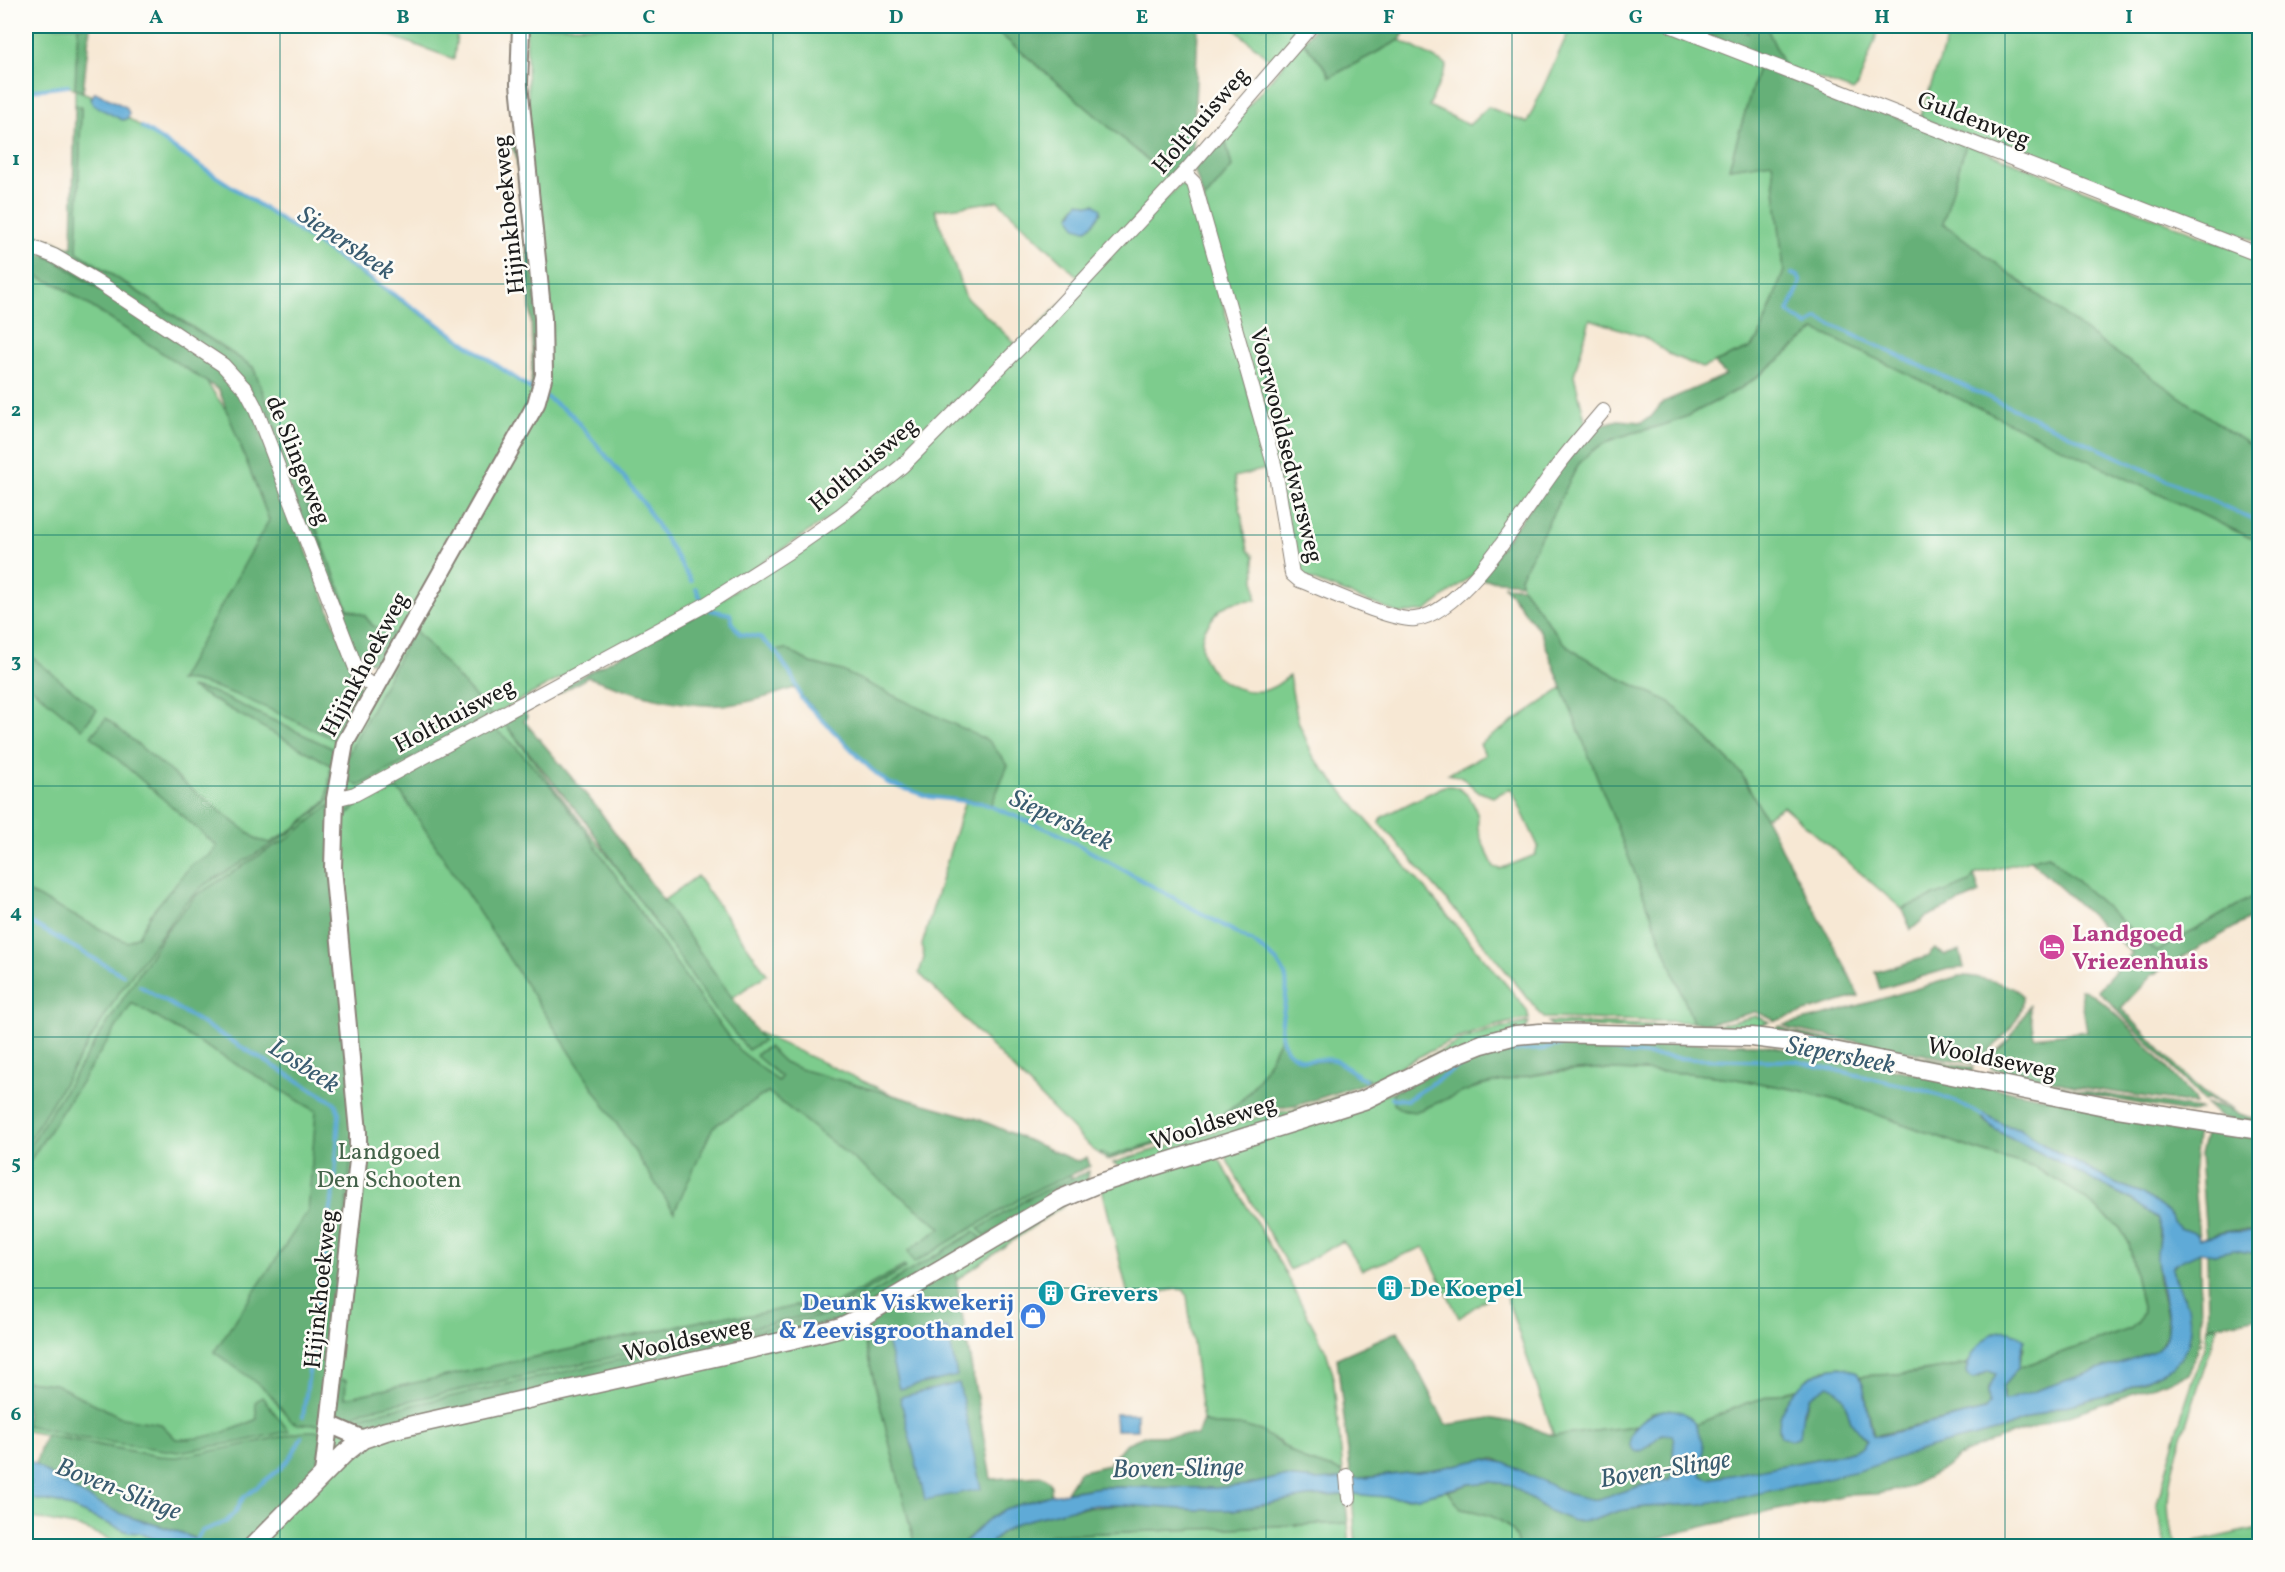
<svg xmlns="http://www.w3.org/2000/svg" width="2285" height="1572" font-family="Vollkorn,serif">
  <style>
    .green { fill: #7dcc8d; stroke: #4c7454; stroke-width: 1.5; fill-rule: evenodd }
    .forest { fill: #66b078; stroke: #41664a; stroke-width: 1.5 }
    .water { fill: #5eaad7; stroke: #3d637a; stroke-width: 1.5 }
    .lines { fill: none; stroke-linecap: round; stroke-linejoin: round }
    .stream { stroke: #5eaad7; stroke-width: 4 }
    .minor-casing { stroke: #8a8278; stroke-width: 16 }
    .tertiary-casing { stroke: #8a8278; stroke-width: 20 }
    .secondary-casing { stroke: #8a8278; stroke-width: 21 }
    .minor { stroke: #fff; stroke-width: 14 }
    .tertiary { stroke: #fff; stroke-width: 16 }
    .secondary { stroke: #fff; stroke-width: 18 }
    .grid { fill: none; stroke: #0f766e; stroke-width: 1.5; stroke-opacity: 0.55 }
    .labels { text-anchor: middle; stroke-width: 5; stroke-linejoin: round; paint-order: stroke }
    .street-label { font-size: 24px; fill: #1c1c1c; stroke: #fdfcf7 }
    .hotel-label { font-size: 24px; font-weight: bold; fill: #b23c85; stroke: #fdfcf7; text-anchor: start }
    .park-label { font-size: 24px; fill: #436249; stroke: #fdfcf7 }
    .culture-label { font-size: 24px; font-weight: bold; fill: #0d838f; stroke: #fdfcf7; text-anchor: start }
    .shop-label { font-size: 24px; font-weight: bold; fill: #366cbe; stroke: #fdfcf7; text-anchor: end }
    .water-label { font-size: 26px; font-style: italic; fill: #3a5c70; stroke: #fdfcf7 }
    .neatline { fill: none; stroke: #0f766e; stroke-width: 2 }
    .grid-label { font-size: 20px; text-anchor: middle; font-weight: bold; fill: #0f766e }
  </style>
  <rect width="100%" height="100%" fill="#fdfcf7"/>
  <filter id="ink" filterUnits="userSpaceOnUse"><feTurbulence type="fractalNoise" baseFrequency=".0167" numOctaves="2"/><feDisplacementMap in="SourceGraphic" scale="12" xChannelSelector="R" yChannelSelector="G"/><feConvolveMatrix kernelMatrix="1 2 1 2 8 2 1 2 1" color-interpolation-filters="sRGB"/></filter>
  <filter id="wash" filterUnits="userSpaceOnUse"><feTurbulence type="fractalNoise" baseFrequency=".008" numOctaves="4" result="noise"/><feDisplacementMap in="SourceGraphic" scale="24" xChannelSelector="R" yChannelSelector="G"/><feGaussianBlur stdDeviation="1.35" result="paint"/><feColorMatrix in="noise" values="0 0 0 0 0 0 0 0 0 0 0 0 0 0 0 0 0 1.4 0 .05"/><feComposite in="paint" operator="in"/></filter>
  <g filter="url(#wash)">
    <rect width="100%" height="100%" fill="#f7e8d4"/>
    <path class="green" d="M26,26H78L75,89L92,96L91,99L125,120L128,118L535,391L399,636L373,626L364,615L348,609L253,367L77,252L81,107L75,105V89L68,86L26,91Z
      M370,26H458L454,59L369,28Z
      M526,26H991L1171,180L1080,279L998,201L935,210L965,296L1017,345L914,450L841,510L706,600L496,713L739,1024L1091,1186L865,1344L915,1546H257L174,1459L26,1431V256L176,338L256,453L348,698L419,620L536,412ZM1079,202L1089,205L1095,204L1101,213L1092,225L1076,227L1071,212Z
      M1231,26H1307L1274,63Z
      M1571,26H1662L1759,64L1729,168L1772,161L1784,271L1759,338L1750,348L1702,368L1669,354L1644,337L1590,319L1574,375L1586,424L1474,574L1426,611L1400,614L1299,575L1204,200L1232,167L1224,135L1303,41L1326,69L1330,77L1400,40L1447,65L1429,106L1469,125L1488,107L1527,123Z
      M1766,26H1880L1858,86L1853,91L1784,66Z
      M1951,26H2259V242L1920,118Z
      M1966,144L2259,258V452L2095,338L1942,223Z
      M1181,184L1190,189L1270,468L1234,477L1248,550L1254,556L1256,600C1237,600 1223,603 1212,619C1210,623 1206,627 1204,631C1192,665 1229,695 1261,691C1272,690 1281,682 1289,676L1298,721L1314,758L1510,989L1527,1010L1529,1019C1468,1028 1426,1053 1372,1081L1354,1074L1336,1060L1312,1062L1296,1057L1288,1052L1281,1037C1270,1059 1257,1087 1238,1103C1205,1131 1149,1143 1108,1157L1103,1153L1099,1154L1092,1149L919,973L924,958L922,945L965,800L977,801L842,671L811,663L786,649L774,651L761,638L743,636L734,627L729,614L716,612L708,608L844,519Z
      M1816,330L2259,542V893L2156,952L2048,855L1974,875L1970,882L1902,909L1783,806L1765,817L1741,773L1670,702L1621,679L1577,653L1562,641L1522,587L1520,577L1578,465C1607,429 1647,435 1685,417C1704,407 1724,398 1743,387C1768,371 1792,348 1816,330Z
      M1563,688L1693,1022L1544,1018L1479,938L1379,822L1382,817L1444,786C1462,783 1475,801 1478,818C1478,821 1477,825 1478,828C1480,841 1489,855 1494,867L1500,869L1535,855L1538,846L1511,788L1493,797L1477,791L1462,777L1448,774L1485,755L1480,744Z
      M697,876L767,974L732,998L663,901Z
      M1756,1016L1769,1022L1742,1032L1551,1026L1548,1022L1711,1027Z
      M1529,1022L1526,1029L1387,1085L1125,1169L1113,1163L1268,1114L1294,1110L1375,1085L1466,1038L1488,1031Z
      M1592,1069L1688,1073L1730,1078L1798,1090L1842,1102L1976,1150L2036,1168L2076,1192L2120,1228L2129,1243L2143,1312L2138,1322L2131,1329L2018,1368L2024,1348L1984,1339L1967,1364C1931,1371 1896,1375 1859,1376L1857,1372L1840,1367L1825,1369L1808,1378L1799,1388L1747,1403L1695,1425L1690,1418L1664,1410L1653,1412L1636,1426L1554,1436L1503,1287L1459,1318L1424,1247L1362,1270L1343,1241L1290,1270L1228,1162L1225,1154L1227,1148L1393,1092L1402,1110C1420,1116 1437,1101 1454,1095C1499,1078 1544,1073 1592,1069Z
      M1212,1156L1221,1162L1281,1265L1326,1351L1333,1374L1343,1472L1304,1460L1278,1441L1243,1426L1213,1425L1203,1421L1187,1296L1184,1290L1176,1289L1129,1299L1102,1188Z
      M2218,1325C2209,1353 2200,1381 2191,1409C2177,1453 2156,1501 2177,1546H2165L2157,1504L2184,1407L2205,1345L2208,1327Z
      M1448,1491L1461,1509C1486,1513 1513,1519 1518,1546H1356L1352,1494L1407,1498Z
      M26,1498L59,1503L128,1532L140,1533L171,1546H127L79,1527L26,1517Z
      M1348,1523L1350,1546H1023L1051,1535Z
      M2259,1528V1546H2178Z"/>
    <path class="forest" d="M78,26H90L83,92L75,89Z
      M991,26H1198L1193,156L1171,180Z
      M1316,26H1408L1400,40L1330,77L1326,69L1303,41Z
      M1682,26H1730L1748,33L1745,26H1766L1784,66Z
      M1759,64L1966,144L1943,223L2095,338L2259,452V542L1816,330C1792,348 1768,371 1742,387C1724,398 1704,407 1685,417C1647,435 1607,429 1578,465L1520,577L1521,583L1477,579L1552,478L1597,426L1618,420L1642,422L1651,417L1663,402L1726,375L1714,363L1750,348L1759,338L1784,271L1772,162L1729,168Z
      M75,105L81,107L77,252L253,367L347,609L364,615L373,626L399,636L386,660L370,662L356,655L248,387L26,241V231L72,248Z
      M1224,135L1232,167L1204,200L1194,169Z
      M513,137L519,141L538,328L535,391L531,389C535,310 524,233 516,155L508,141L513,143Z
      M26,249L53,259L221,367L252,408L363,698L342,743C310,729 207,675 179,681L269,520L219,390L58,285L26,272Z
      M1504,586L1522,587L1562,641L1577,653L1621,679L1670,702L1741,773L1843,962L1859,996L1775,1021L1764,1015L1755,1012L1712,1023L1693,1022L1540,631Z
      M708,608C715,614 724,611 732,616C736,642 744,630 759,637C765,640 770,647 774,651L786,649L811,663L842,671L989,741L1008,765L991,806L977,801L929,796L889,783L866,763L794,688C773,695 750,703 727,705C679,708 633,693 588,677L524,713L527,717L524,721L599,810L763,1041L748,1050L714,1008L586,822L504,723V718Z
      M414,629L492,715L359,786L349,781L345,776L346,758Z
      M26,652L97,710L82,729L26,683Z
      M190,687L213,692L338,751L331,799L289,834L203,886L183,905L119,993L26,1145V891L118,938L127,942L138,936L153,911L192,864L209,856L217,846L91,736L106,718L184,783L258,840L270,843L295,828L327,800L331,765Z
      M491,726L512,743L550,785L581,825L708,1010L739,1050L778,1081L781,1077L756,1056L757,1053L768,1047L784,1062L800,1069L978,1119L1074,1160L1079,1161L1087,1157L1090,1166L1030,1193L914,1263L908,1251L941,1228L768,1092L713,1127L674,1212L402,794L397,790C376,790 348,808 340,827V815L351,802Z
      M330,805L354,1132L324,1425L297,1424L291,1421L269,1393L257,1383L214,1352L308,1211L316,1111L132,1003L26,1167V1151L166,931L195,896L272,847L286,840Z
      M2048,855L2156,952L2259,893V913L2152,975L2121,1008L2193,1084L2204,1093L2233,1109L2209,1099L2204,1101L2098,990L2132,953L2030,860Z
      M1974,875L1980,893L1926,917L1911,930L1902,909L1970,882Z
      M1935,949L1945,955L1960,951L1964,968L1948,969L1880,989L1875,972L1927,957Z
      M1959,976C1974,975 2014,984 2023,996C2024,1021 1992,1050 1974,1064L1791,1029L1784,1025L1830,1014Z
      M2080,989C2109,996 2171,1074 2194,1099L2195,1104L2079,1087L1991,1068L1989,1063L1991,1057L2010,1038L2029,1006L2034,1037L2087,1031Z
      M1780,1026L1790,1032L1973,1068L1971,1073L1771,1031Z
      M1281,1036L1288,1052L1296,1057L1312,1062L1336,1060L1354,1074L1372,1081L1295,1106L1268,1109L1108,1160L1099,1154L1103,1153L1109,1157C1147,1144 1210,1129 1240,1102C1258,1085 1271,1059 1281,1036Z
      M1517,1041L1758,1044L2198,1126L2193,1174L2199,1239L2196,1234L2180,1228L2173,1222L2170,1214L2142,1193L2116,1184L2053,1150L2019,1128L2006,1126L1985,1114L1982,1118L1994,1129L2132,1200L2157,1218L2159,1222C2159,1239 2156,1257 2158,1274C2161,1300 2180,1334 2153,1352L2008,1400H2003V1386L2018,1368L2130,1329L2138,1322L2143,1312L2129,1243L2120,1228L2076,1192L2036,1168L1976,1150L1842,1102L1798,1090L1730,1078L1688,1073L1591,1069L1549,1072L1478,1086L1415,1112L1402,1110L1393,1104V1092L1465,1056Z
      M1990,1072L2078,1090L2200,1109L2191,1113L1989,1077Z
      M2206,1104C2224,1104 2241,1117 2259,1120V1124L2220,1117Z
      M2206,1130L2259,1135V1231C2242,1229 2221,1230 2206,1238L2200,1154Z
      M1089,1171L1087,1182L986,1236L978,1229L1032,1196Z
      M974,1232L982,1238L849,1317L363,1431L346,1425L361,1416L835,1313L858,1302Z
      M2233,1250L2259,1254V1317L2208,1327L2207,1252L2214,1254Z
      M2200,1252L2201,1336L2189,1374L1991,1442L1965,1453L1941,1471L1907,1488L1876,1494L1846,1495L1710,1525L1627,1546H1518C1513,1519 1486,1513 1461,1509L1448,1491L1470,1484L1490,1482L1509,1484L1523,1493L1593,1520L1619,1511L1645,1507L1701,1504L1999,1430L2049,1410L2120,1392L2138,1384L2172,1367L2180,1359L2188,1345L2191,1330L2184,1297L2177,1286L2172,1268L2179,1261Z
      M904,1266L906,1268L843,1305L819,1313L362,1411L343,1421L336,1409L339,1379L346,1380L345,1398L728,1315L741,1317L821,1301L829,1303L839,1302Z
      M954,1267L991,1479L1042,1476C1051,1479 1052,1487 1051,1495L1005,1509L986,1521L960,1546H915L860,1324Z
      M1398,1331L1446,1425L1490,1418L1521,1424L1554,1436L1636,1426L1630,1437L1650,1445L1657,1437L1666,1433L1672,1435L1674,1440L1672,1477C1664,1484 1651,1482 1641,1485C1627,1490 1612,1496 1597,1499C1570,1504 1521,1469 1495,1459H1484L1426,1471L1351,1479L1337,1358Z
      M1967,1364L1966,1372L1979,1377L1989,1371L1996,1374L1988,1390L1989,1404L1985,1410L1874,1436L1863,1385L1860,1376L1914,1373Z
      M26,1381L55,1384L123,1418L161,1424L176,1439C203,1440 233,1431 257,1419L255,1402L262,1397L289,1431L240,1442L178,1452L80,1438L26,1425Z
      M1828,1385C1845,1390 1845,1406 1851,1421C1855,1428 1861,1434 1867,1441L1862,1448L1833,1456L1709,1479L1701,1475C1701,1457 1703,1442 1695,1425L1747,1403L1799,1388C1788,1401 1780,1414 1779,1432L1801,1420L1810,1397Z
      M1203,1421L1213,1425L1243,1426L1261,1431L1304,1460L1343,1472L1344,1479L1317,1480L1281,1477L1248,1485L1215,1488L1101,1487L1066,1492L1079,1472L1108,1465L1125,1444L1144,1436L1197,1435Z
      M307,1431H323L316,1473L240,1546H205L196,1539L171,1529L129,1517L92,1502L35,1465L45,1435L157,1456L177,1457L233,1447Z
      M1345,1495L1348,1523L1051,1535L1023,1546H989L1000,1533L1020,1522L1071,1509L1124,1505L1198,1510H1233L1307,1497Z"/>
    <path class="water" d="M95,92L126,107L129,113L128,118L122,120L93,105L91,99Z
      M1079,202L1089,205L1095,204L1101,209C1101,216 1091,227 1085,230L1076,227L1070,216Z
      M1980,1114H1985L2006,1126L2019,1128L2053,1150L2116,1184L2142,1193L2170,1214L2173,1222L2180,1228L2196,1234L2199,1239L2226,1232L2259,1231V1254L2233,1250L2214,1254L2200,1252L2174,1264L2172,1268L2174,1278L2188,1306L2191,1330L2188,1345L2180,1359L2172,1367L2120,1392L2049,1410L1999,1430L1931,1447L1858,1471L1738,1498L1701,1504L1645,1507L1619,1511L1593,1520L1574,1521L1547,1510L1509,1484L1490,1482L1470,1484L1420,1497L1396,1498L1352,1494L1307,1497L1233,1510H1198L1124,1505H1096L1071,1509L1020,1522L1000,1533L989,1546H961L986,1521L1005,1509L1051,1495L1101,1487L1215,1488L1248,1485L1281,1477L1317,1480L1365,1478L1426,1471L1484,1459L1505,1463L1569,1494L1595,1500L1647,1484L1668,1481L1672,1477L1674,1440L1672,1435L1662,1434L1643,1450L1637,1452C1609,1437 1673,1381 1697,1428C1699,1434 1702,1440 1703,1446C1704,1456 1701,1465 1701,1475L1709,1479L1833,1456L1862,1448L1867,1440C1861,1434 1855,1428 1851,1421C1845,1406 1845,1390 1828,1385L1810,1397L1803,1411L1800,1436L1791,1440L1781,1437C1768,1403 1823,1352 1857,1372L1863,1384L1872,1433L1874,1436H1880L1985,1410L1989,1404L1988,1390L1996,1374L1989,1371L1973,1379L1969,1377L1966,1372C1970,1347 2001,1314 2024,1340L2018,1368L2003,1386V1400H2007L2153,1352C2160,1347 2166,1342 2167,1334C2171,1310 2159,1283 2157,1260C2156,1247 2163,1229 2157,1218L2132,1200L1994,1129Z
      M947,1328L957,1376L899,1389L887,1341Z
      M959,1383L981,1489L925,1500L900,1397Z
      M1115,1414H1137V1430H1116Z
      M26,1458C56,1480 92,1502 127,1516C153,1526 182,1528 205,1546H171L140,1533L128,1532L59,1503L26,1498Z"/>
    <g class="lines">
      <path class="stream" d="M26,91L68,86
        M142,127L435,322L531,389
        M1792,274L1798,276L1801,282L1788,312L1808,326L1817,318L2260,523
        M546,397L572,415L628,482L646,507L691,581
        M696,589L701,599
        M710,610L730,614L733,624L740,634L759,637L777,653L794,680L801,698L871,769L888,783L930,797L982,803L1057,833L1253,942C1264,951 1280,961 1285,975C1293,999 1267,1037 1293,1055C1307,1065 1320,1057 1334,1060C1339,1061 1358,1076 1365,1080
        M26,920L123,975
        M140,986L335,1103L339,1113L335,1178L303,1417
        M1391,1098L1407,1100L1462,1064L1477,1057L1492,1052L1544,1049L1566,1043L1594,1045L1624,1053L1691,1059L1795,1061L1923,1090L1952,1100L1984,1116
        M194,1543L202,1531L226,1522L236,1511L243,1498L281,1468L292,1455L302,1437"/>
    </g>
  </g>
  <g filter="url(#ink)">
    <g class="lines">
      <defs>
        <path id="minor" d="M1672,26L2260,255
          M1184,173L1194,183L1275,468L1292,574L1299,580C1324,589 1393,622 1415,619C1465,613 1527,506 1556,468C1571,448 1587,430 1603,411
          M26,245L54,256L98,282L223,365L246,390L255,407L359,676L375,688
          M335,799L355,794L705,605L788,552L841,515L902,466L1042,325L1184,173L1311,26
          M1347,1476L1349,1498"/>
        <path id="tertiary" d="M363,1439L329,1424L358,1160V1132L333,868L335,799L345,743L536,404L544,375L543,318L519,84L521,26
          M323,1474L329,1424"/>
        <path id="secondary" d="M253,1546L344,1454L363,1439L386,1431L794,1339L841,1327L858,1319L1061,1199L1094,1185L1364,1100L1457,1054L1482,1044L1516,1035L1540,1033L1752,1037L1784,1041L2105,1106L2260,1130"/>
      </defs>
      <use href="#minor" class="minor-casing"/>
      <use href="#tertiary" class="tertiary-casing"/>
      <use href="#secondary" class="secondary-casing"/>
      <use href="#minor" class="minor"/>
      <use href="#tertiary" class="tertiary"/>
      <use href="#secondary" class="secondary"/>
    </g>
  </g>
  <path class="grid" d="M280,26V1546M526,26V1546M773,26V1546M1019,26V1546M1266,26V1546M1512,26V1546M1759,26V1546M2005,26V1546M26,284H2260M26,535H2260M26,786H2260M26,1037H2260M26,1288H2260"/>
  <defs>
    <symbol id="hotel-disc" viewBox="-11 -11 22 22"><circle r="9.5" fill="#d1479c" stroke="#fdfcf7"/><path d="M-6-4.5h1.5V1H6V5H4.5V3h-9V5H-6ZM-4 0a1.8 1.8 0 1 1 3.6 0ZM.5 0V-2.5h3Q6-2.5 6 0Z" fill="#fff"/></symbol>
    <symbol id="building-disc" viewBox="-11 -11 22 22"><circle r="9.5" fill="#0f9aa8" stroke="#fdfcf7"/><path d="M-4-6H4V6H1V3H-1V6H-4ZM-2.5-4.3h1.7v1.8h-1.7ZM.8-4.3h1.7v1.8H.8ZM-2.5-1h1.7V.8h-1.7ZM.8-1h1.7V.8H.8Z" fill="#fff"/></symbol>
    <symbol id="shop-disc" viewBox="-11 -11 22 22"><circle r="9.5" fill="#3f7fe0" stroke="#fdfcf7"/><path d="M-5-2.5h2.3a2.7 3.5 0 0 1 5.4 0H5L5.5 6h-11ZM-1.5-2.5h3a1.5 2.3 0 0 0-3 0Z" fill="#fff"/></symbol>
  </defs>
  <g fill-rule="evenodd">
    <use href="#hotel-disc" x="2037" y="932" width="30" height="30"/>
    <use href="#building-disc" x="1375" y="1273" width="30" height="30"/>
    <use href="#building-disc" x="1036" y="1278" width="30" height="30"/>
    <use href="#shop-disc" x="1018" y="1301" width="30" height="30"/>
  </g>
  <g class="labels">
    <g class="street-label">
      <text transform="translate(1974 119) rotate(21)" y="8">Guldenweg</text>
      <text transform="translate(1200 120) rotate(-49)" y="8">Holthuisweg</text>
      <text transform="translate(508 215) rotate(-96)" y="8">Hijinkhoekweg</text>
      <text transform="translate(1287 445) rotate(76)" y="8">Voorwooldsedwarsweg</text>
      <text transform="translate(299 460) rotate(68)" y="8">de Slingeweg</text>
      <text transform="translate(863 464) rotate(-40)" y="8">Holthuisweg</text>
      <text transform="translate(364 664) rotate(-62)" y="8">Hijinkhoekweg</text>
      <text transform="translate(454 715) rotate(-28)" y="8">Holthuisweg</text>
      <text transform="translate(1992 1058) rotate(12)" y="8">Wooldseweg</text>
      <text transform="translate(1213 1122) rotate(-18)" y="8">Wooldseweg</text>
      <text transform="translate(320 1289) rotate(-84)" y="8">Hijinkhoekweg</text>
      <text transform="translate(687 1339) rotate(-13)" y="8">Wooldseweg</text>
    </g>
    <g class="hotel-label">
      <text x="2072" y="941">Landgoed<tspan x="2072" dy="28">Vriezenhuis</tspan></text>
    </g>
    <g class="park-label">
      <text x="389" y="1159">Landgoed<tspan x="389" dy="28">Den Schooten</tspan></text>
    </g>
    <g class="culture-label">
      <text x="1410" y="1296">De Koepel</text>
      <text x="1070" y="1301">Grevers</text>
    </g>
    <g class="shop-label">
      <text x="1014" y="1310">Deunk Viskwekerij<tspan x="1014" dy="28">&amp; Zeevisgroothandel</tspan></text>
    </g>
    <g class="water-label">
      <text transform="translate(347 242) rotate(34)" y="9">Siepersbeek</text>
      <text transform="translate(1062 819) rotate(25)" y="9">Siepersbeek</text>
      <text transform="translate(1841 1054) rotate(11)" y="9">Siepersbeek</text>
      <text transform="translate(305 1065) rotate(33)" y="9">Losbeek</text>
      <text transform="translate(1178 1467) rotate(-1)" y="9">Boven-Slinge</text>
      <text transform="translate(1665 1468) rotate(-9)" y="9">Boven-Slinge</text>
      <text transform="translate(119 1488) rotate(21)" y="9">Boven-Slinge</text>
    </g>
  </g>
  <rect width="2285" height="1572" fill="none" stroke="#fdfcf7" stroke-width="66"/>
  <rect x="33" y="33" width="2219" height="1506" class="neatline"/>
  <g class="grid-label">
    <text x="156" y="23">A</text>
    <text x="403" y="23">B</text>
    <text x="649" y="23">C</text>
    <text x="896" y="23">D</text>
    <text x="1142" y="23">E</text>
    <text x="1389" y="23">F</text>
    <text x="1636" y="23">G</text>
    <text x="1882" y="23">H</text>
    <text x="2129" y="23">I</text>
    <text x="16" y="165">1</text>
    <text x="16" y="416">2</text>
    <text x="16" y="667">3</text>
    <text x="16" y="918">4</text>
    <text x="16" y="1169">5</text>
    <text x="16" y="1420">6</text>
  </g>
</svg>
